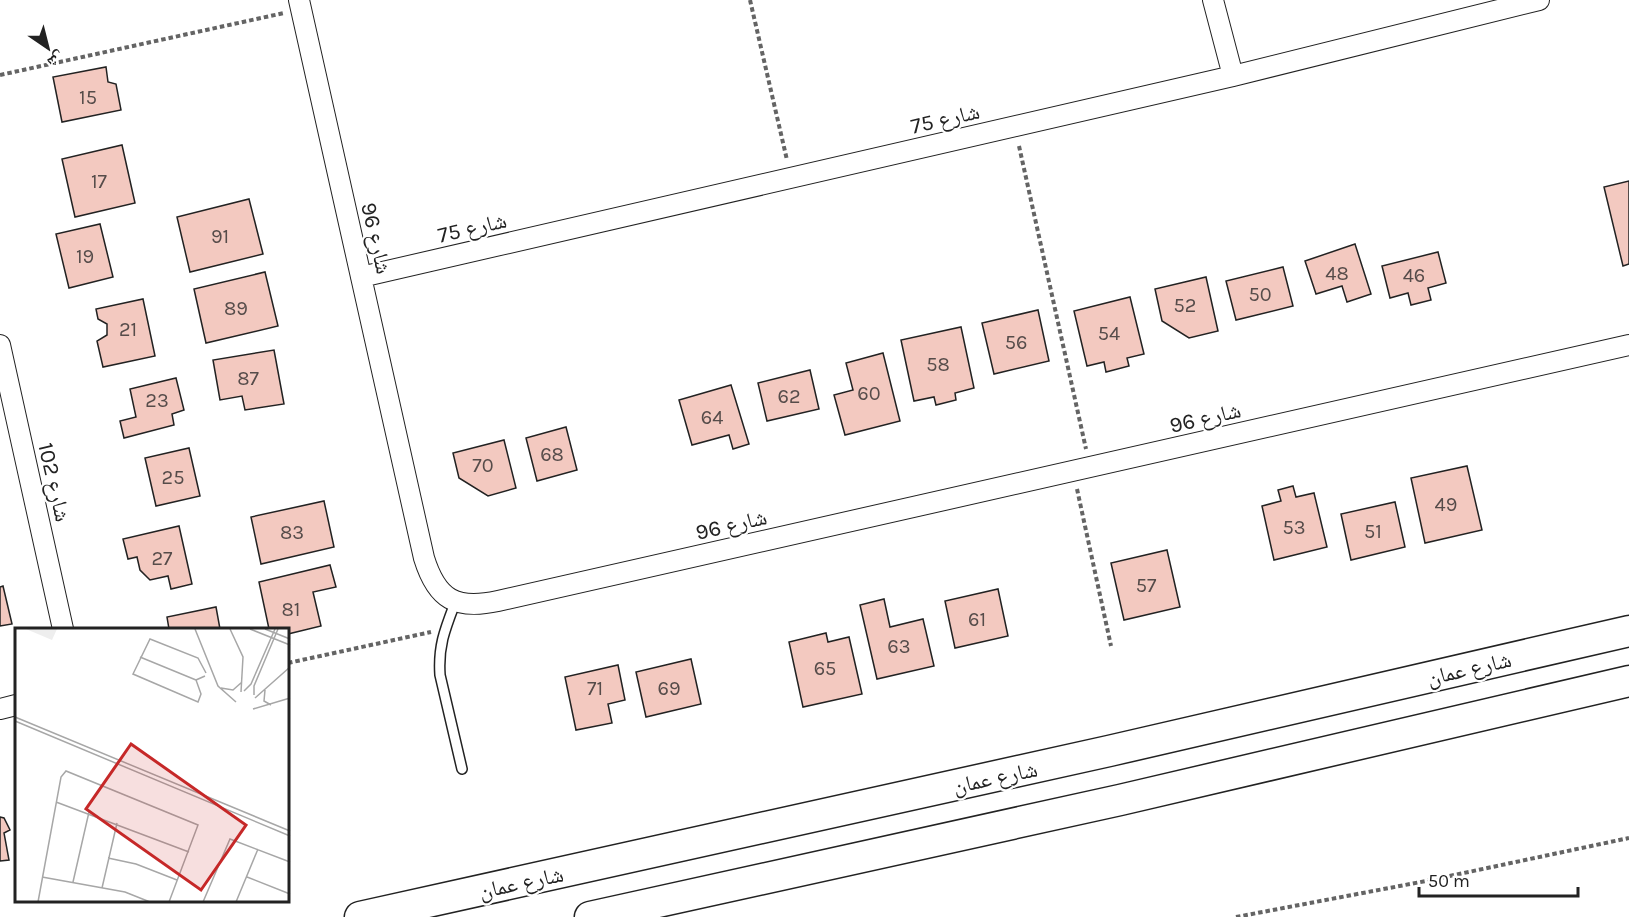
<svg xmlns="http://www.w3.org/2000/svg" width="1629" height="917" font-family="Karla,'Noto Naskh Arabic',sans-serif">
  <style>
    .building { fill: #f3c9c0; stroke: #222; stroke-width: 1.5 }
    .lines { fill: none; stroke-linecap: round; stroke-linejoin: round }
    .lane-casing { stroke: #222; stroke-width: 12 }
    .street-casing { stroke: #222; stroke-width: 22 }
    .primary-casing { stroke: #222; stroke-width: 33 }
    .path { stroke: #646464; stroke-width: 4; stroke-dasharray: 4.5 3; stroke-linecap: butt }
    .lane { stroke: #fff; stroke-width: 9 }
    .street { stroke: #fff; stroke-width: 20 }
    .primary { stroke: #fff; stroke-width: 30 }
    .labels { text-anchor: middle; stroke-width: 4.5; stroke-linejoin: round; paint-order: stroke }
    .number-label { font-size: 20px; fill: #564c4a }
    .street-label { font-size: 22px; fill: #222; stroke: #fff }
    .inset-road { fill: none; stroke: #a7a7a7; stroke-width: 1.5 }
    .view { fill: #c62828; fill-opacity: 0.15; stroke: #c62828; stroke-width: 3 }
    .inset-edge { fill: none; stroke: #222; stroke-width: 3 }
  </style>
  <rect width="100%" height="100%" fill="#fff"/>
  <path class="building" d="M106,67L108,82L116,84L121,110L62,122L53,77Z
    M122,145L135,203L75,217L62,159Z
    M1629,181V264L1623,266L1604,187Z
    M249,199L263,254L190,272L177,217Z
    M100,224L113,277L69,288L56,234Z
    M1355,244L1371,294L1347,302L1342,286L1316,294L1305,261Z
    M1438,252L1446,283L1428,288L1431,300L1411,305L1408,293L1390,298L1382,266Z
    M1283,267L1293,306L1236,320L1226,281Z
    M265,272L278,326L206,343L194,289Z
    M1206,277L1218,331L1189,338L1162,321L1155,289Z
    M1130,297L1144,354L1127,358L1129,366L1106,372L1104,362L1087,366L1074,311Z
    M143,299L155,356L103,367L97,341L107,335V324L98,319L96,309Z
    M1038,310L1049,361L994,374L982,323Z
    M961,327L974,388L955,393L956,400L936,405L934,397L914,401L901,340Z
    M274,350L284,404L245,410L242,396L220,400L213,360Z
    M883,353L900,421L845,435L834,395L853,390L846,363Z
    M810,370L819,409L767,421L758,383Z
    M176,378L184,410L172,414L174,425L124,438L120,421L136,417L130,389Z
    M731,385L749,444L733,449L729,435L692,445L679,400Z
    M566,427L577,470L537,481L526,438Z
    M504,440L516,488L488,496L459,478L453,453Z
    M189,448L200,496L156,506L145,458Z
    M1467,466L1482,530L1425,543L1411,478Z
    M1293,486L1296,497L1314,493L1327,547L1274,560L1262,506L1281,501L1278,490Z
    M324,501L334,547L261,564L251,517Z
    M1395,502L1405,547L1351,560L1341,514Z
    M179,526L192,584L171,589L168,576L150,580L140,570L137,557L128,559L123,539Z
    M1167,550L1180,607L1124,620L1111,563Z
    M330,565L336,587L313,592L321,626L288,634V629H269L259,582Z
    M3,586L12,624L0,626V587Z
    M998,589L1008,636L955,648L945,601Z
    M884,599L890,627L923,619L934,666L877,679L860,605Z
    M216,607L220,629H169L167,617Z
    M826,633L828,642L849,637L862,694L803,707L789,642Z
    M691,659L701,704L646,717L636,672Z
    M618,665L625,700L608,704L612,723L576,730L565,677Z
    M0,817L4,818L10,830L4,833L9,860L0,861Z"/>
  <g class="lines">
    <defs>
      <path id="lane" d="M455,603C445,629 438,646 440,675L462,769"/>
      <path id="street" d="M299,0L424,558C437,600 456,610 498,601L1629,345
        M1213,0L1233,76
        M361,277L1233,76L1539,0
        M0,345L63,629
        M0,709L16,705"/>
      <path id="primary" d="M360,917L1109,751L1629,631
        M590,917L1120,800L1629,681"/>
    </defs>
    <use href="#lane" class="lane-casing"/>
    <use href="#street" class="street-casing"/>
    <use href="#primary" class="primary-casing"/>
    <path class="path" d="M750,0L787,160
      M0,75L284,13
      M1019,146L1086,449
      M1077,489L1111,646
      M288,663L431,632
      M1236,917L1426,881L1629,838"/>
    <use href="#lane" class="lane"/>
    <use href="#street" class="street"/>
    <use href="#primary" class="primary"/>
  </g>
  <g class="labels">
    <g class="number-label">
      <text x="88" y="104">15</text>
      <text x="99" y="188">17</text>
      <text x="220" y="243">91</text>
      <text x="85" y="263">19</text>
      <text x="1337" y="280">48</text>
      <text x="1414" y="282">46</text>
      <text x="1260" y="301">50</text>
      <text x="1185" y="312">52</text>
      <text x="236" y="315">89</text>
      <text x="128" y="336">21</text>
      <text x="1109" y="340">54</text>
      <text x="1016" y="349">56</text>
      <text x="938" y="371">58</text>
      <text x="248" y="385">87</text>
      <text x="869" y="400">60</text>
      <text x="789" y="403">62</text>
      <text x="157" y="407">23</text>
      <text x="712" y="424">64</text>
      <text x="552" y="461">68</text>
      <text x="483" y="472">70</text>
      <text x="173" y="484">25</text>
      <text x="1446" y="511">49</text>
      <text x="1294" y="534">53</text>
      <text x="1373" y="538">51</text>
      <text x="292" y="539">83</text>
      <text x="162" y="565">27</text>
      <text x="1146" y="592">57</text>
      <text x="291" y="616">81</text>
      <text x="977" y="626">61</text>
      <text x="899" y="653">63</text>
      <text x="825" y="675">65</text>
      <text x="595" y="695">71</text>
      <text x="669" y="695">69</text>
    </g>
    <g class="street-label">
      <text transform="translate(945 118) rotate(-13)" y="8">شارع 75</text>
      <text transform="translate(472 227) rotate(-13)" y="8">شارع 75</text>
      <text transform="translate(377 238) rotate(77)" y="8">شارع 96</text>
      <text transform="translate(1205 417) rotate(-13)" y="8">شارع 96</text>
      <text transform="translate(55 482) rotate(77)" y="8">شارع 102</text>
      <text transform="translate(731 524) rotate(-13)" y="8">شارع 96</text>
      <text transform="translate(1469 668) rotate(-13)" y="8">شارع عمان</text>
      <text transform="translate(995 777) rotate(-12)" y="8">شارع عمان</text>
      <text transform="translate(521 882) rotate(-12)" y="8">شارع عمان</text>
    </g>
  </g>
  <g transform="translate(15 628)">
    <rect width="274" height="274" fill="#fff"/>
    <path d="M11,1H42L37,12Z" fill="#eee"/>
    <path class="inset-road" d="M180,1L203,58L221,74M215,1L228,29L226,64M235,1L275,17M250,1L275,11M125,29L181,52M190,48L181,52L186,66L183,74L118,46L135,11L183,30L191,45M206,60L218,62L227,54M250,62L249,73L256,77M229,63L236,56L260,1M239,67V58L263,1M240,70L275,39M238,81L275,70M0,89L275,203M0,93L275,208M41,174L174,224M93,230L121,236L162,252M27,249L110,264L135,274M232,249L275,266M58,254L74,184M87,260L102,195M23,274L46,149L51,143L183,197L154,274M188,274L215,211L275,234M221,274L243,221"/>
    <path class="view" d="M116,116L231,197L186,262L71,181Z"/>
    <rect width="274" height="274" class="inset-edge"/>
  </g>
  <g transform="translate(48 48) rotate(145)" stroke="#ffffff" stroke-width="4.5" paint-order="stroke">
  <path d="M0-4.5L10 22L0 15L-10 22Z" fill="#222222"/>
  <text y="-9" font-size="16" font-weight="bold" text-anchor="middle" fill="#222222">ش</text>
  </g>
  <path d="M1419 887v9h159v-9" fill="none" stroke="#222222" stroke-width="3"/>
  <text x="1428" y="887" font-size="18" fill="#222222" stroke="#ffffff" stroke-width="4.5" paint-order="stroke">50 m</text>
</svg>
